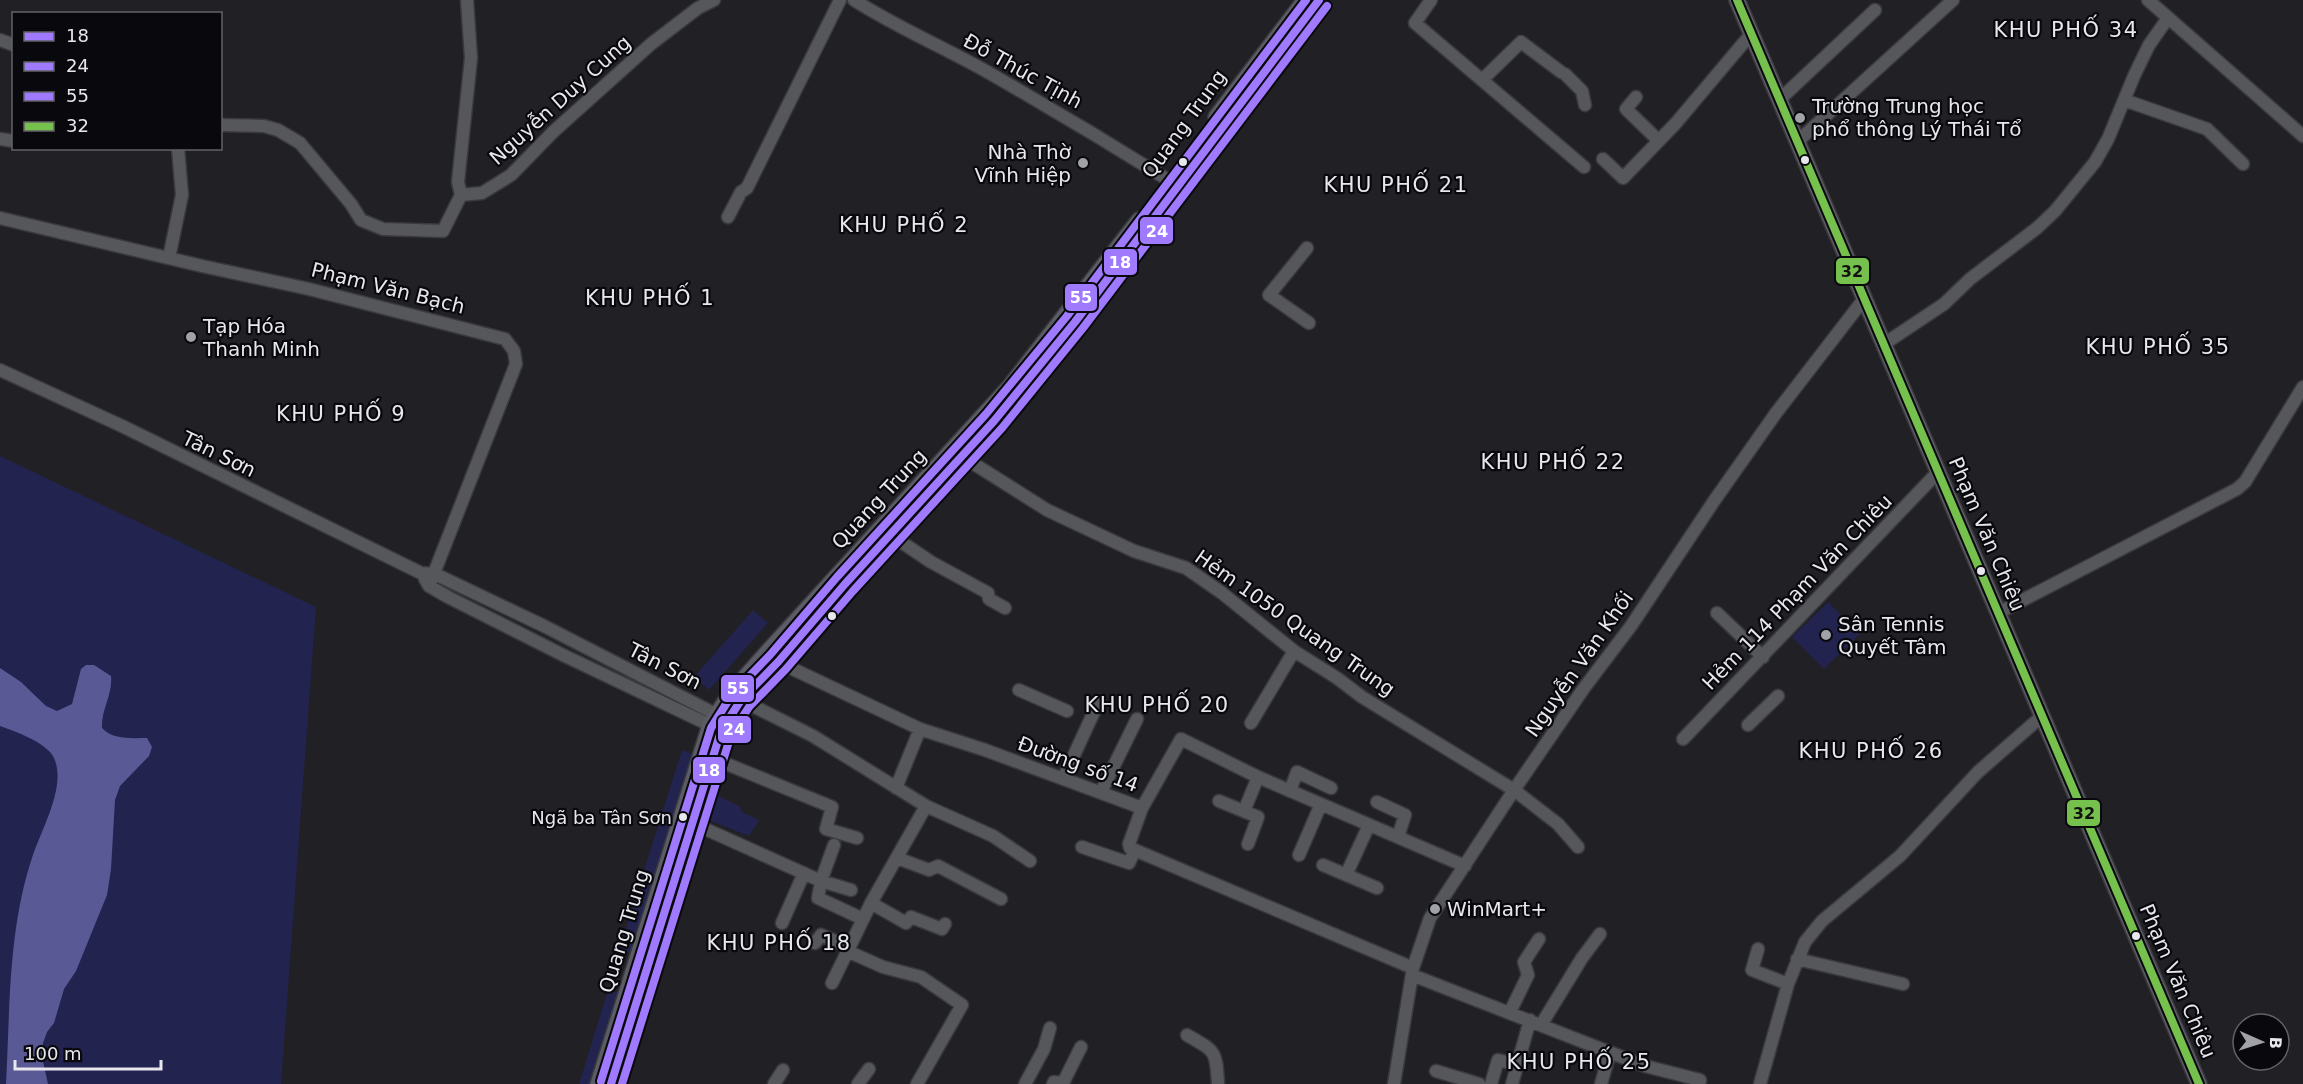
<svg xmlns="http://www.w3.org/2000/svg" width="2303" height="1084" font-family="'DejaVu Sans',sans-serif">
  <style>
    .green { fill: #23234f }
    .water { fill: #585995 }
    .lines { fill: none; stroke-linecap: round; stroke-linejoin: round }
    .minor-casing { stroke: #3a3a3e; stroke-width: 15 }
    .major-casing { stroke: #3a3a3e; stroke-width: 18 }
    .minor { stroke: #56575a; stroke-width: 12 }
    .major { stroke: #5b5c65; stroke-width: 15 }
    .bus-1-casing { stroke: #09090d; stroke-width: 12 }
    .bus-2-casing { stroke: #09090d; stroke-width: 12 }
    .bus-3-casing { stroke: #09090d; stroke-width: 12 }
    .bus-4-casing { stroke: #09090d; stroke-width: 12 }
    .bus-1 { stroke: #9f7aff; stroke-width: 8 }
    .bus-2 { stroke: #9f7aff; stroke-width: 8 }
    .bus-3 { stroke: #9f7aff; stroke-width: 8 }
    .bus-4 { stroke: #76c04d; stroke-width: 8 }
    .poi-dot { fill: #a1a2a7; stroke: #09090d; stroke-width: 2 }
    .bus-dot { fill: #e7e8ed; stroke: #09090d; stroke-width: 2 }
    .labels { text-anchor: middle; stroke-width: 4.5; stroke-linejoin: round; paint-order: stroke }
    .bus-label { font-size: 18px; fill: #e7e8ed; stroke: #09090d; text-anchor: end }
    .street-label { font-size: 20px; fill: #e7e8ed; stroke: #09090d }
    .poi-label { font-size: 20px; fill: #e7e8ed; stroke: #09090d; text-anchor: start }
    .neighbourhood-label { font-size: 21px; letter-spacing: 1.5px; fill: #e7e8ed; stroke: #09090d }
    .line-badge { stroke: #09090d; stroke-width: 2 }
    .badge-label { font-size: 16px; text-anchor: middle; font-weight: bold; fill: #fff }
    .pale-badge-label { font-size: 16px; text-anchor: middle; font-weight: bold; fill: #111 }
  </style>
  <rect width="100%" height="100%" fill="#202025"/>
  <path class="green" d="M0,456L316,607L281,1084H0Z
    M1828,602L1860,634L1824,669L1792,637Z
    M753,610L768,623L709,690L694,677Z
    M682,750L694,755L632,954L619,950Z
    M715,794L739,806L742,812L759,820L749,836L703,818Z
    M608,990L620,993L592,1084H579Z"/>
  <path class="water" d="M86,665H94L111,676C113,694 101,710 102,728C113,740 132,738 147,738L152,747L149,756L120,786L115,800L111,869L107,895L76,971L64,989L54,1023L47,1032L43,1043L42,1057L48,1084H6C10,1009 8,930 32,858C41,830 67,786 54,758C48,743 14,731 0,726V668L21,682L46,706L57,711L72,704L81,669Z"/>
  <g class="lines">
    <defs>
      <path id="minor" d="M854,0C896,27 941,46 984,70C1047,106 1109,143 1170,181
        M1431,0L1415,23L1584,167
        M2148,0L2303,136
        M0,40L14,45
        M1565,74L1582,91L1585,105
        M1482,80L1521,42L1561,72
        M1636,97L1626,109L1659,141
        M1779,100L1875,10
        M2124,100L2207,129L2243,164
        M220,125L264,126L278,130L300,143L351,204L361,220L383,229L443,231L461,195L482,193L511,175L553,132L651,44L698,8L714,0
        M0,139L14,141
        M1797,142L1953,0
        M1603,159L1623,178L1676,123L1751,34
        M461,195L458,182L471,58L467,0
        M728,217L741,192L747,188L840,0
        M0,218L202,266L309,289L505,339L514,351L516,364L429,586
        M1307,248L1269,295L1309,323
        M169,258L182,195L178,148
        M1884,344L1944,304L1970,279L2037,228L2055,211L2095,162L2108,139L2134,76L2149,45L2168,18
        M0,370L122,426L421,573L435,574L544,626L725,719
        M955,452L1047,510L1134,551L1186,568L1222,593L1294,651L1337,678L1362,697L1514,790L1558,824L1578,847
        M891,535L931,562L988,593L989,599L1005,608
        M425,579L429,586L448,597L563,655L718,729
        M1717,613L1763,657
        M1998,613L2237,489L2245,482L2303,387
        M778,662L920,729L985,750L1142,808L1129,844L1130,848L1413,968
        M1019,690L1067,711
        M741,700L813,736L926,806L993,836L1030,861
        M1251,723L1294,651
        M1748,725L1778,696
        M1683,739L1938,472
        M712,758L832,807L826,829L857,838
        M1063,779L1099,701
        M896,788L920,729
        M1290,791L1297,772L1331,788
        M1101,792L1137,719
        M1219,801L1258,817L1248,844
        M1377,802L1405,815L1398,837
        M1142,808L1181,739L1258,777L1465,866
        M1244,811L1258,777
        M692,823L821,881L851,890
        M834,845L821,881L818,898L863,919
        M1082,847L1129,863L1135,850
        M1299,855L1321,804
        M897,858L929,870L938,866L1001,899
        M1323,865L1377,888
        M1346,875L1369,825
        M871,903L906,923L911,917L942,929L945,924
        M782,923L804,873
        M815,943L821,935L849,947
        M1758,949L1752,970L1788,984
        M847,951L883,967L921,977L962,1005L917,1084
        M1797,959L1903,984
        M1412,975L1645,1066L1700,1080L1699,1084
        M832,983L871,903L926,806
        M1510,1012L1528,975L1524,962L1539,939
        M1541,1025L1582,958L1600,934
        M1187,1035C1216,1052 1216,1050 1218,1084
        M1436,1071L1479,1084
        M774,1084L783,1070
        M858,1084L869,1069
        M1025,1084L1044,1049L1050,1028
        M1053,1084L1054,1082L1063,1083L1081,1047
        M1394,1084L1413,968L1430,918L1514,790L1584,688L1631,626L1714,501L1776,413L1864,299
        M1491,1084L1498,1060L1518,1065
        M1512,1084L1530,1020
        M1601,1084L1610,1053
        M1760,1084L1788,984L1805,942L1822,921L1900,856L1978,772L2042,716"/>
      <path id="major" d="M1737,0L2199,1084
        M1216,117L1305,0
        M598,1084L710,725L730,694L771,648L1010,386L1139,220
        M611,1084L721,731L741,700L778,662L845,584L994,421L1075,322L1319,0"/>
    </defs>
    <use href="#minor" class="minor-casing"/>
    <use href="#major" class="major-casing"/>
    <use href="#minor" class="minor"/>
    <use href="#major" class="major"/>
    <defs>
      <path id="bus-1" d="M611,1084L721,731L741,700L778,662L845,584L994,421L1075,322L1319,0"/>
      <path id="bus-2" d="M622,1084L731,735L749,707L786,669L853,591L1002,428L1083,328L1327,6"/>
      <path id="bus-3" d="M601,1081L711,728L733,693L770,655L837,577L986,414L1067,316L1306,0"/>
      <path id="bus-4" d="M1737,0L2199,1084"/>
    </defs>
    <use href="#bus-1" class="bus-1-casing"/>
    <use href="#bus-2" class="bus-2-casing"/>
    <use href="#bus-3" class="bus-3-casing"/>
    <use href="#bus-4" class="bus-4-casing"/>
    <use href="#bus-1" class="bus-1"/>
    <use href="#bus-2" class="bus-2"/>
    <use href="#bus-3" class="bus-3"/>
    <use href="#bus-4" class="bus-4"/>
  </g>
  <g class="poi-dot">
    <circle cx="1800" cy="118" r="6"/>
    <circle cx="1083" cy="163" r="6"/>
    <circle cx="191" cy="337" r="6"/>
    <circle cx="1826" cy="635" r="6"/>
    <circle cx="1435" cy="909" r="6"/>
  </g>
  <g class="bus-dot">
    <circle cx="1805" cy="160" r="5"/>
    <circle cx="1183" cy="162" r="5"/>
    <circle cx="1981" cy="571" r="5"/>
    <circle cx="832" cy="616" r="5"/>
    <circle cx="683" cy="817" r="5"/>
    <circle cx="2136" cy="936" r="5"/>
  </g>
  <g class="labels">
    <g class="bus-label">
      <text x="672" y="824">Ngã ba Tân Sơn</text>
    </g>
    <g class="street-label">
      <text transform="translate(1023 71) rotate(29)" y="7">Đỗ Thúc Tịnh</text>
      <text transform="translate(560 100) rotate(-42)" y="7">Nguyễn Duy Cung</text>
      <text transform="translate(1184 124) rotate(-54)" y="7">Quang Trung</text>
      <text transform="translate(388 288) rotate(14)" y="7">Phạm Văn Bạch</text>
      <text transform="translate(219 454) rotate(26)" y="7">Tân Sơn</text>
      <text transform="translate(879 499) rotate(-47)" y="7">Quang Trung</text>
      <text transform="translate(1987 534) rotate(67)" y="7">Phạm Văn Chiêu</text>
      <text transform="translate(1797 592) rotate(-46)" y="7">Hẻm 114 Phạm Văn Chiêu</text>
      <text transform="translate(1295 623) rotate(35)" y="7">Hẻm 1050 Quang Trung</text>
      <text transform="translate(1579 664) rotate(-55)" y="7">Nguyễn Văn Khối</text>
      <text transform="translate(665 666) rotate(27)" y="7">Tân Sơn</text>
      <text transform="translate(1078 764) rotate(20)" y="7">Đường số 14</text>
      <text transform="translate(624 931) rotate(-73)" y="7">Quang Trung</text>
      <text transform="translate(2178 981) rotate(67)" y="7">Phạm Văn Chiêu</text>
    </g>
    <g class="poi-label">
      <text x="1812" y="113">Trường Trung học<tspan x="1812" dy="23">phổ thông Lý Thái Tổ</tspan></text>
      <text x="1071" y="159" text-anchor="end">Nhà Thờ<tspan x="1071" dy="23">Vĩnh Hiệp</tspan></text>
      <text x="203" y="333">Tạp Hóa<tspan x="203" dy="23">Thanh Minh</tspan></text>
      <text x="1838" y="631">Sân Tennis<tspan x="1838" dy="23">Quyết Tâm</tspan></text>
      <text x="1447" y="916">WinMart+</text>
    </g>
    <g class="neighbourhood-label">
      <text x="2066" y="37">KHU PHỐ 34</text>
      <text x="1396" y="192">KHU PHỐ 21</text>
      <text x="904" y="232">KHU PHỐ 2</text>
      <text x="650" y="305">KHU PHỐ 1</text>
      <text x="2158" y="354">KHU PHỐ 35</text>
      <text x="341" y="421">KHU PHỐ 9</text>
      <text x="1553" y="469">KHU PHỐ 22</text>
      <text x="1157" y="712">KHU PHỐ 20</text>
      <text x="1871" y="758">KHU PHỐ 26</text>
      <text x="779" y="950">KHU PHỐ 18</text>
      <text x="1579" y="1069">KHU PHỐ 25</text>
    </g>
  </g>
  <g class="line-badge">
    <rect x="1139" y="216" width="35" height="29" rx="6" fill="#9f7aff"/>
    <rect x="1103" y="248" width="35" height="28" rx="6" fill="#9f7aff"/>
    <rect x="1835" y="257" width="35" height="28" rx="6" fill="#76c04d"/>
    <rect x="1064" y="283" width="34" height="29" rx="6" fill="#9f7aff"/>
    <rect x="720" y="674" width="35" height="29" rx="6" fill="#9f7aff"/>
    <rect x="717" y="715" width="35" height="29" rx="6" fill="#9f7aff"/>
    <rect x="692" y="756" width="34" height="28" rx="6" fill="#9f7aff"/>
    <rect x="2066" y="799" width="35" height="28" rx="6" fill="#76c04d"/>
  </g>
  <g class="badge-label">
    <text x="1157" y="237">24</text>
    <text x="1120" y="268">18</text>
    <text x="1081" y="303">55</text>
    <text x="738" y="694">55</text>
    <text x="734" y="735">24</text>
    <text x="709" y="776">18</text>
  </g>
  <g class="pale-badge-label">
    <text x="1852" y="277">32</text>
    <text x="2084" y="819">32</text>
  </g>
  <rect x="12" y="12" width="210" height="138" fill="#09090d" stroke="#626267" stroke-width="1.5"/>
  <rect x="24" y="32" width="30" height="9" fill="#9f7aff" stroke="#626267" stroke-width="1.5"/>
  <text x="66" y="42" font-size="18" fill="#e7e8ed">18</text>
  <rect x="24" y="62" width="30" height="9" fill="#9f7aff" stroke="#626267" stroke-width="1.5"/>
  <text x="66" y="72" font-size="18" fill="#e7e8ed">24</text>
  <rect x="24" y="92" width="30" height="9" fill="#9f7aff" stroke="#626267" stroke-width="1.5"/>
  <text x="66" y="102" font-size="18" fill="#e7e8ed">55</text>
  <rect x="24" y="122" width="30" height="9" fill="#76c04d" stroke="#626267" stroke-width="1.5"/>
  <text x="66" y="132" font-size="18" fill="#e7e8ed">32</text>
  <g transform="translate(2261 1042) rotate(93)"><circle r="28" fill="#09090d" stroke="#626267" stroke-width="1.5"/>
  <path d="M0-4.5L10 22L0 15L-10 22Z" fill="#a1a2a7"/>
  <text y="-9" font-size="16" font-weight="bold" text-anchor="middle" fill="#e7e8ed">B</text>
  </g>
  <path d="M15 1060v9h146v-9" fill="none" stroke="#e7e8ed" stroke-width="3"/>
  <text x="24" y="1060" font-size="18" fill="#e7e8ed" stroke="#09090d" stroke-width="4.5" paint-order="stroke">100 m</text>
</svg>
